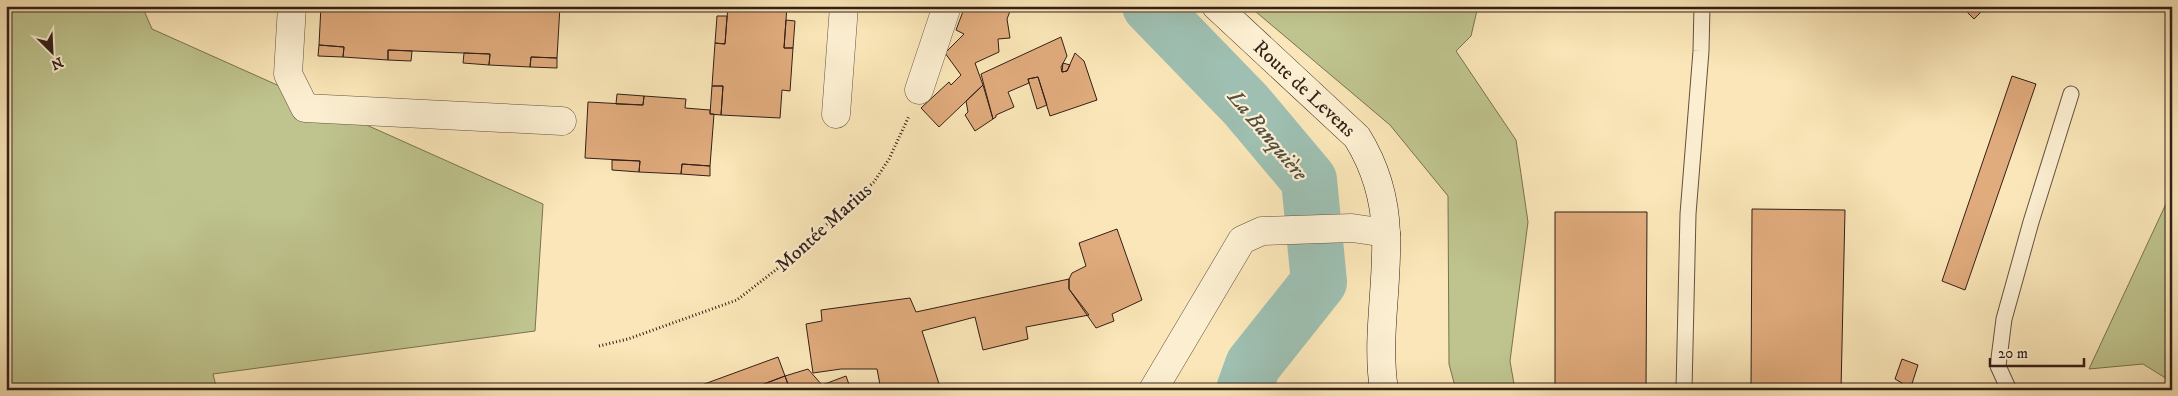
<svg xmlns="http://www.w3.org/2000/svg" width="2178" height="396" font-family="'IM FELL DW Pica',serif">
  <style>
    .green { fill: #bfc48e; stroke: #797252 }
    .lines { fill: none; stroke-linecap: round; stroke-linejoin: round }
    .river { stroke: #9ebfb1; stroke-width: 56 }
    .building { fill: #e0ab7d; stroke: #331f17 }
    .lane-casing { stroke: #65513f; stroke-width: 17 }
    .street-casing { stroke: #65513f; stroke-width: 29 }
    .secondary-casing { stroke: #331f17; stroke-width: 29 }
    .path { stroke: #331f17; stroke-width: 3; stroke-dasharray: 1 2.5; stroke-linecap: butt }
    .lane { stroke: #fcefd1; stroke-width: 15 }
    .street { stroke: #fcefd1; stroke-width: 28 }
    .secondary { stroke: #fcefd1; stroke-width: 28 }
    .labels { text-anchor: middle; stroke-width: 4.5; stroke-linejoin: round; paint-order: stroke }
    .street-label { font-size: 20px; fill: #331f17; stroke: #fcefd1 }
    .water-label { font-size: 21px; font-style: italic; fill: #534f45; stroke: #fcefd1 }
  </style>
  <rect width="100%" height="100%" fill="#fae6b8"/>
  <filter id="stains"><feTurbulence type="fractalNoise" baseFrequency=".004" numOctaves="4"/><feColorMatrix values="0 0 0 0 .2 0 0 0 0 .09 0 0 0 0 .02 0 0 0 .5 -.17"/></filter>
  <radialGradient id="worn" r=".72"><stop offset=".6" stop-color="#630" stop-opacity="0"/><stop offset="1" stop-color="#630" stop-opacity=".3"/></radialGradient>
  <path class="green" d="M6,6H142L152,29L543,204L535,331L213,374L217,390H6Z
    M1249,6H1478L1471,36L1456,51L1516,140L1528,222L1510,361L1515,390H1456L1449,364L1448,196L1390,125Z
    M2172,191V382L2143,364L2089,369Z"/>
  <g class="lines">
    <path class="river" d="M1150,6L1246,105L1309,180L1319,282L1253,365L1244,390"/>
  </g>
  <path class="building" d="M321,6H560L557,58L531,57L530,67L489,65L490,54L464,53L388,50V60L343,57L344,47L319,45Z
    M728,6H787L784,48H793L790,91L782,90L780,118L721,115L723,86H712L715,43L725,44Z
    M965,6H1012L1007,19L1010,38L998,39L999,52L975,63L983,85L939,127L921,108L949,82L951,85L961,75L945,53L964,34L956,30Z
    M1961,6H1987L1974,19Z
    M717,16H727L725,44L715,43Z
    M786,20L795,21L793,48H784Z
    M1061,37L1067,56L1061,67L1062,72L1067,71L1075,53L1084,61L1097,100L1050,116L1038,77L1028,79L1029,83L1008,92L1014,107L996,115V117L993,119L981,74Z
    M319,45L344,47L343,57L318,56Z
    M388,50L412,51L411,61L388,60Z
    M464,53L490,54L489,65L463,63Z
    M531,57L557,58V68L530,67Z
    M1063,63L1070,65L1067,71L1062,72Z
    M2012,76L2036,84L1965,290L1942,281Z
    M1038,77L1047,105L1037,109L1028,79Z
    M983,85L993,119L975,131L965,115L968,112L966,101Z
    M712,86H723L721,115L710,114Z
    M617,94L644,96L643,105L616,104Z
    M644,96L686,99L685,108L710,110V114H714L710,166L682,164L681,174L639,172L640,161L585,158L588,102L643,105Z
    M612,160L640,161L639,172L612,170Z
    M682,164L710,166V176L681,174Z
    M1752,209L1845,210L1841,390H1751Z
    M1555,212H1647L1646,390H1555Z
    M1117,229L1142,300L1112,314L1114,321L1096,328L1069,289V279L1072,273L1086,266L1079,243Z
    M1069,279V289L1089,315L1026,327L1028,339L983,350L975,317L922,331L941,390H913V386H903V390H881L877,369H841L813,373L806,324L822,321L821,310L910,298L916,312Z
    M778,357L785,376L748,390H688Z
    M1902,359L1918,365L1910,390H1899L1902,383L1895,379Z
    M808,369L822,385L808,390H790L785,376Z
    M785,376L790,390H748Z
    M846,376L851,390H808L822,385Z"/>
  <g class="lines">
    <defs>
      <path id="lane" d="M1684,390L1688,214L1701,51L1702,6
        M2009,390L1998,366L2004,319L2031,222L2071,94"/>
      <path id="street" d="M292,6L288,74L305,108L562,121
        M919,90L947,6
        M836,114L844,6
        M1153,390L1242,240L1262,231L1352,228L1386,233"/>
      <path id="secondary" d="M1216,6L1357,137C1375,166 1385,200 1386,234C1388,286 1376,338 1384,390"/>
    </defs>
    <use href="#lane" class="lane-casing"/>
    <use href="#street" class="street-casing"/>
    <use href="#secondary" class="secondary-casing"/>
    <path class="path" d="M599,346L628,339L737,300L777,269L874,182L889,159L909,116"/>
    <use href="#lane" class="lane"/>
    <use href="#street" class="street"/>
    <use href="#secondary" class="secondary"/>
  </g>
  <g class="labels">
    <g class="street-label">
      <text transform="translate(1305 88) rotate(43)" y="7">Route de Levens</text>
      <text transform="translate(823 227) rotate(-42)" y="7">Montée Marius</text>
    </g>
    <g class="water-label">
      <text transform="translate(1268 135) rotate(50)" y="7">La Banquière</text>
    </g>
  </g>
  <rect width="2178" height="396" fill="none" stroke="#fae6b8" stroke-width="25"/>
  <rect x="8" y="8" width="2163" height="381" fill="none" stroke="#331f17" stroke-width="2.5"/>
  <rect x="12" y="12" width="2153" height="371" fill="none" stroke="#331f17"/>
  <g transform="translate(52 52) rotate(156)" stroke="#fcefd1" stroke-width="4" paint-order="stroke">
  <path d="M0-4L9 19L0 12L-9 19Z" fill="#331f17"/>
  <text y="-8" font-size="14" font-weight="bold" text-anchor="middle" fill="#331f17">N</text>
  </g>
  <path d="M1990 358v8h94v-8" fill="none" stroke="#331f17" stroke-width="2.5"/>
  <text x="1998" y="358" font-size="15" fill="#331f17" stroke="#fcefd1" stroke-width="4" paint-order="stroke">20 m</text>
  <rect width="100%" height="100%" filter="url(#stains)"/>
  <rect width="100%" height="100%" fill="url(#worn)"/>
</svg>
